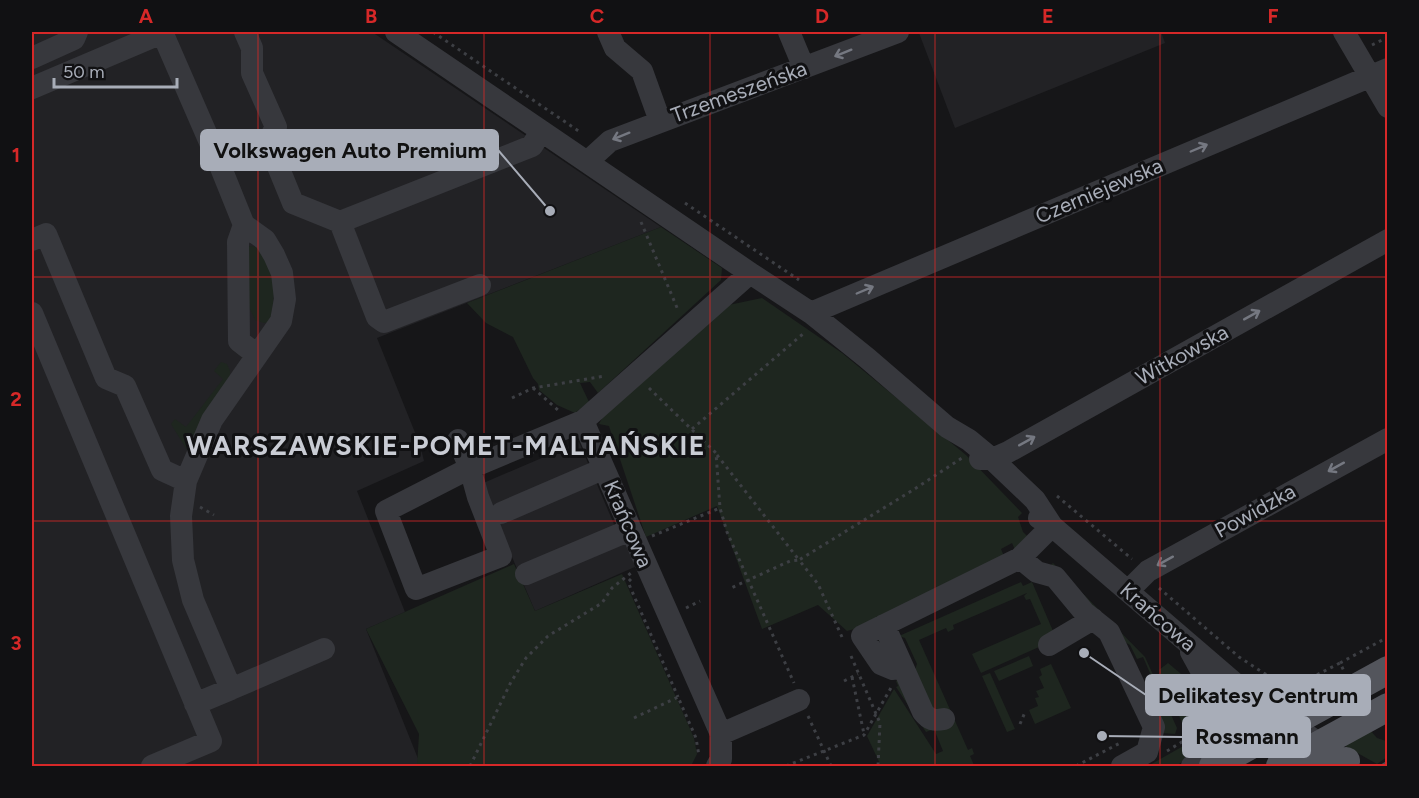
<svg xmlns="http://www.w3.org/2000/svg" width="1419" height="798" font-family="Figtree,sans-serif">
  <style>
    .built { fill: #222225 }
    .green { fill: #1e261f }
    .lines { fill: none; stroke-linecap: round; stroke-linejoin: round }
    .path { stroke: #3d3f44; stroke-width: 3; stroke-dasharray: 3 4.5; stroke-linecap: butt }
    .minor { stroke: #37383d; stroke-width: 22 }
    .major { stroke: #53555c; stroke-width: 28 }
    .tram { stroke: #4a4c52; stroke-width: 1.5 }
    .oneway { stroke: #757881 }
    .grid { fill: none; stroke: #d62828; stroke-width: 1.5; stroke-opacity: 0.55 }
    .labels { text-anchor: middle; stroke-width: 6; stroke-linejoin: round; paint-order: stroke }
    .street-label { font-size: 21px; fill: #a8adb8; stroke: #111113 }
    .district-label { font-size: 27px; font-weight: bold; letter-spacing: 1.5px; fill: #c9ccd4; stroke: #111113 }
    .leader { fill: none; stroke: #a8adb8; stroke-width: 2 }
    .callout-dot { fill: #a8adb8; stroke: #111113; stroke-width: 2 }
    .callout { fill: #a8adb8; stroke: #a8adb8; stroke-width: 2 }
    .callout-label { font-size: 22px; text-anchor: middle; font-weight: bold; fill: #111 }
    .neatline { fill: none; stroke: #d62828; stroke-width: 2 }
    .grid-label { font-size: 20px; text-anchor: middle; font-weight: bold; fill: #d62828 }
  </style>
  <rect width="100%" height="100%" fill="#161618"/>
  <path class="built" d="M32,32H372L661,227L377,338L420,445L424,461L357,491L405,612L366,629L421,766H32Z
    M924,32H1161L1165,43L955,128L919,33Z
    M579,442L619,536L630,548L637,566L535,611L481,484Z"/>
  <path class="green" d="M661,227L722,268L721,280L598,393L590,382L580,383L589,402L575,413L557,405L539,390L538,384L533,378L513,337L486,323L467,303Z
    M249,246L259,247C275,280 277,285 270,322L264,323L255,320L248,305L247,248Z
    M762,298L842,353L966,455L1022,513L1018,517L1023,532L1027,536L1016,552L1012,543L1001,549L1006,561L862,627L847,631L818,605L762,629L717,506L646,537L609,426L599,424L605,413L724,306Z
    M221,362L227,364L230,371V378L187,450L171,424L175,419L186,427L223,379L214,371Z
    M1053,563L1145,657L1177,728L1175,734L1161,733L1153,710L1164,705L1143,657L1137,659L1130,645L1123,641L1049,567Z
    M514,564L535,611L622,574L694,738L697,754L691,766H417L419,734L366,629Z
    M1021,582L1023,586L1032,582L1053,631L1048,643L981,673L972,654L1041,624L1030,599L1026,600L1024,596L1027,593L953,625L954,629L948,632L946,628L919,640L968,750L972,748L974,754L970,756L974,765L978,764L980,766H881L867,736L894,689L936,754L943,751L934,729L926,732L896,687L898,686L896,681L900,679L932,711L915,670L917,664L905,638L899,636Z
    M1029,656L1033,666L999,681L994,671Z
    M1168,663C1185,677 1206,694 1204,718L1188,728L1183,725L1159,670Z
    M1051,664L1071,708L1035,724L1029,710L1038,706L1035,698L1039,697L1036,691L1044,688L1039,677L1042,675L1040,669Z
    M990,673L1015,729L1007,732L982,676Z
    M1370,730L1377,738L1386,741L1387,757L1377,764L1345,746Z
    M1208,732L1185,760L1176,766H1148Z"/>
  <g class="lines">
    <path class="path" d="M433,32L580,132
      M1372,45L1388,37
      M685,203L799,280
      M641,222L678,310
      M533,388L558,410
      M649,388L716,453L720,508L727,532L794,683
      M512,398L533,388L605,376
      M692,429L804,333
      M717,455L799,560L790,561L731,588
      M1057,496L1132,559
      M200,507L214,515
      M652,536L720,508
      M631,579L628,582L678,697
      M1159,588L1239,657L1276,681
      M686,608L700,601
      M842,637L818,584L799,560L913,490L962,458
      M851,656L880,723L878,766
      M1340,663L1388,637
      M852,677L864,734
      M844,681L858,674
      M1272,687L1276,681L1286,687L1297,685L1340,663L1344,671
      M808,716L831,766
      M634,718L678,697L696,738L699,756
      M1020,724L1025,712
      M1167,751L1190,737
      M470,766L511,682L526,658L548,636L602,603L612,588L631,573
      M786,766L864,735L892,686
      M1076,766L1122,742"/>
    <path class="minor" d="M162,32L219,163L268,142L293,203L340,222L532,146L541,131
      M245,32L252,48V73L276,127L268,142
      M396,32L750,273L811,313L867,358L947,427L969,440L992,459L1035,500L1052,526
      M608,32L615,48L642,71L660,121
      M789,32L804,68
      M1344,32L1388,107
      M32,58L74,39L77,32
      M32,88L164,32
      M587,162L610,141L898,32
      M219,163L244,225L238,242L239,341L257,355
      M340,222L377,317L384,322L480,285
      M32,240L46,234L106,378L125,386L162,470L186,481
      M32,313L211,741L152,766
      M811,313L1388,69
      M458,440L470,468L583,421
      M980,459H992L1008,452L1388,240
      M470,468L478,497L501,556L416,589L386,511Z
      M501,513L603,469
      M1039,518L1052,526L1238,686L1331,752
      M1020,558L1052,526
      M526,574L630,530
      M1128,591L1148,571L1388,439
      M884,625L902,665L893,669L881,664L862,636L1020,558L1037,572L1055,577L1084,612L1109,632L1154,727L1147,752L1122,766
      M1049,645L1093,619
      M1191,652C1215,696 1235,725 1192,766
      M902,665L923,712C929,720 934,721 944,719
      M231,689L324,649
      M195,704L231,689L193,600L183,560L181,516L186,481L212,420L281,321L285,299L282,273L274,255L265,240L244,225
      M721,734L799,700
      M717,766L721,759V734L583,421L750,273"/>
    <path class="major" d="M1213,766L1388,670
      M1280,766L1388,707
      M1316,766L1346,761"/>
    <path class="tram" d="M1380,766L1388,761"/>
  </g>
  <defs><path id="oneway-shaft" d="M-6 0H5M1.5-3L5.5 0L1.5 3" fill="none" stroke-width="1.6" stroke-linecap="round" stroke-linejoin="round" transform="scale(1.5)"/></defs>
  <g class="oneway">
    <use href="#oneway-shaft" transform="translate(843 53) rotate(158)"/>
    <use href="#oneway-shaft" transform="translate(621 136) rotate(158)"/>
    <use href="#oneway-shaft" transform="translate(1199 148) rotate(-23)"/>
    <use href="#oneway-shaft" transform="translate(865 290) rotate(-23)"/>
    <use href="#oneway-shaft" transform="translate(1252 315) rotate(-29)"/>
    <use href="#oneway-shaft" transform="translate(1027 441) rotate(-29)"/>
    <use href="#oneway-shaft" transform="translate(1336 467) rotate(151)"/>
    <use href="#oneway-shaft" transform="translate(1165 561) rotate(151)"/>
  </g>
  <path class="grid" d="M258,32V766M484,32V766M710,32V766M935,32V766M1160,32V766M32,277H1388M32,521H1388"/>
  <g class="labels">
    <g class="street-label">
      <text transform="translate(739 92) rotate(-20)" y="7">Trzemeszeńska</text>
      <text transform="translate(1099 191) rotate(-23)" y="7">Czerniejewska</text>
      <text transform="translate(1182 355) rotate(-29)" y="7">Witkowska</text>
      <text transform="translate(1255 511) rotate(-29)" y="7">Powidzka</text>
      <text transform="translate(628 524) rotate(67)" y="7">Krańcowa</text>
      <text transform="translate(1158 617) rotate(41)" y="7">Krańcowa</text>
    </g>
    <g class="district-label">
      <text x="446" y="455">WARSZAWSKIE-POMET-MALTAŃSKIE</text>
    </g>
  </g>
  <path class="leader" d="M550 211L498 150M1084 653L1146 695M1102 736L1183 737"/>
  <g class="callout-dot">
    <circle cx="550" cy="211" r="6"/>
    <circle cx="1084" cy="653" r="6"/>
    <circle cx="1102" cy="736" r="6"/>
  </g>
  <g class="callout">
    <rect x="201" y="130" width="297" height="40" rx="6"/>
    <rect x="1146" y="675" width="224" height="40" rx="6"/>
    <rect x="1183" y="717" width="127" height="40" rx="6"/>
  </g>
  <g class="callout-label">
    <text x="350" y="158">Volkswagen Auto Premium</text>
    <text x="1258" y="703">Delikatesy Centrum</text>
    <text x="1247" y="744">Rossmann</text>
  </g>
  <rect width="1419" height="798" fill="none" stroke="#111113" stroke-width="66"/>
  <path d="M54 78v9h123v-9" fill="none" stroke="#a8adb8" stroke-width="3"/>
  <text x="63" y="78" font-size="18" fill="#a8adb8" stroke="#111113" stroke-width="4.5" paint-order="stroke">50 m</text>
  <rect x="33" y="33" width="1353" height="732" class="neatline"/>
  <g class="grid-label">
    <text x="146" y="23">A</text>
    <text x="371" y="23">B</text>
    <text x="597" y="23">C</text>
    <text x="822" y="23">D</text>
    <text x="1048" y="23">E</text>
    <text x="1273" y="23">F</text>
    <text x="16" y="162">1</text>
    <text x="16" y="406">2</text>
    <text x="16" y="650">3</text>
  </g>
</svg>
